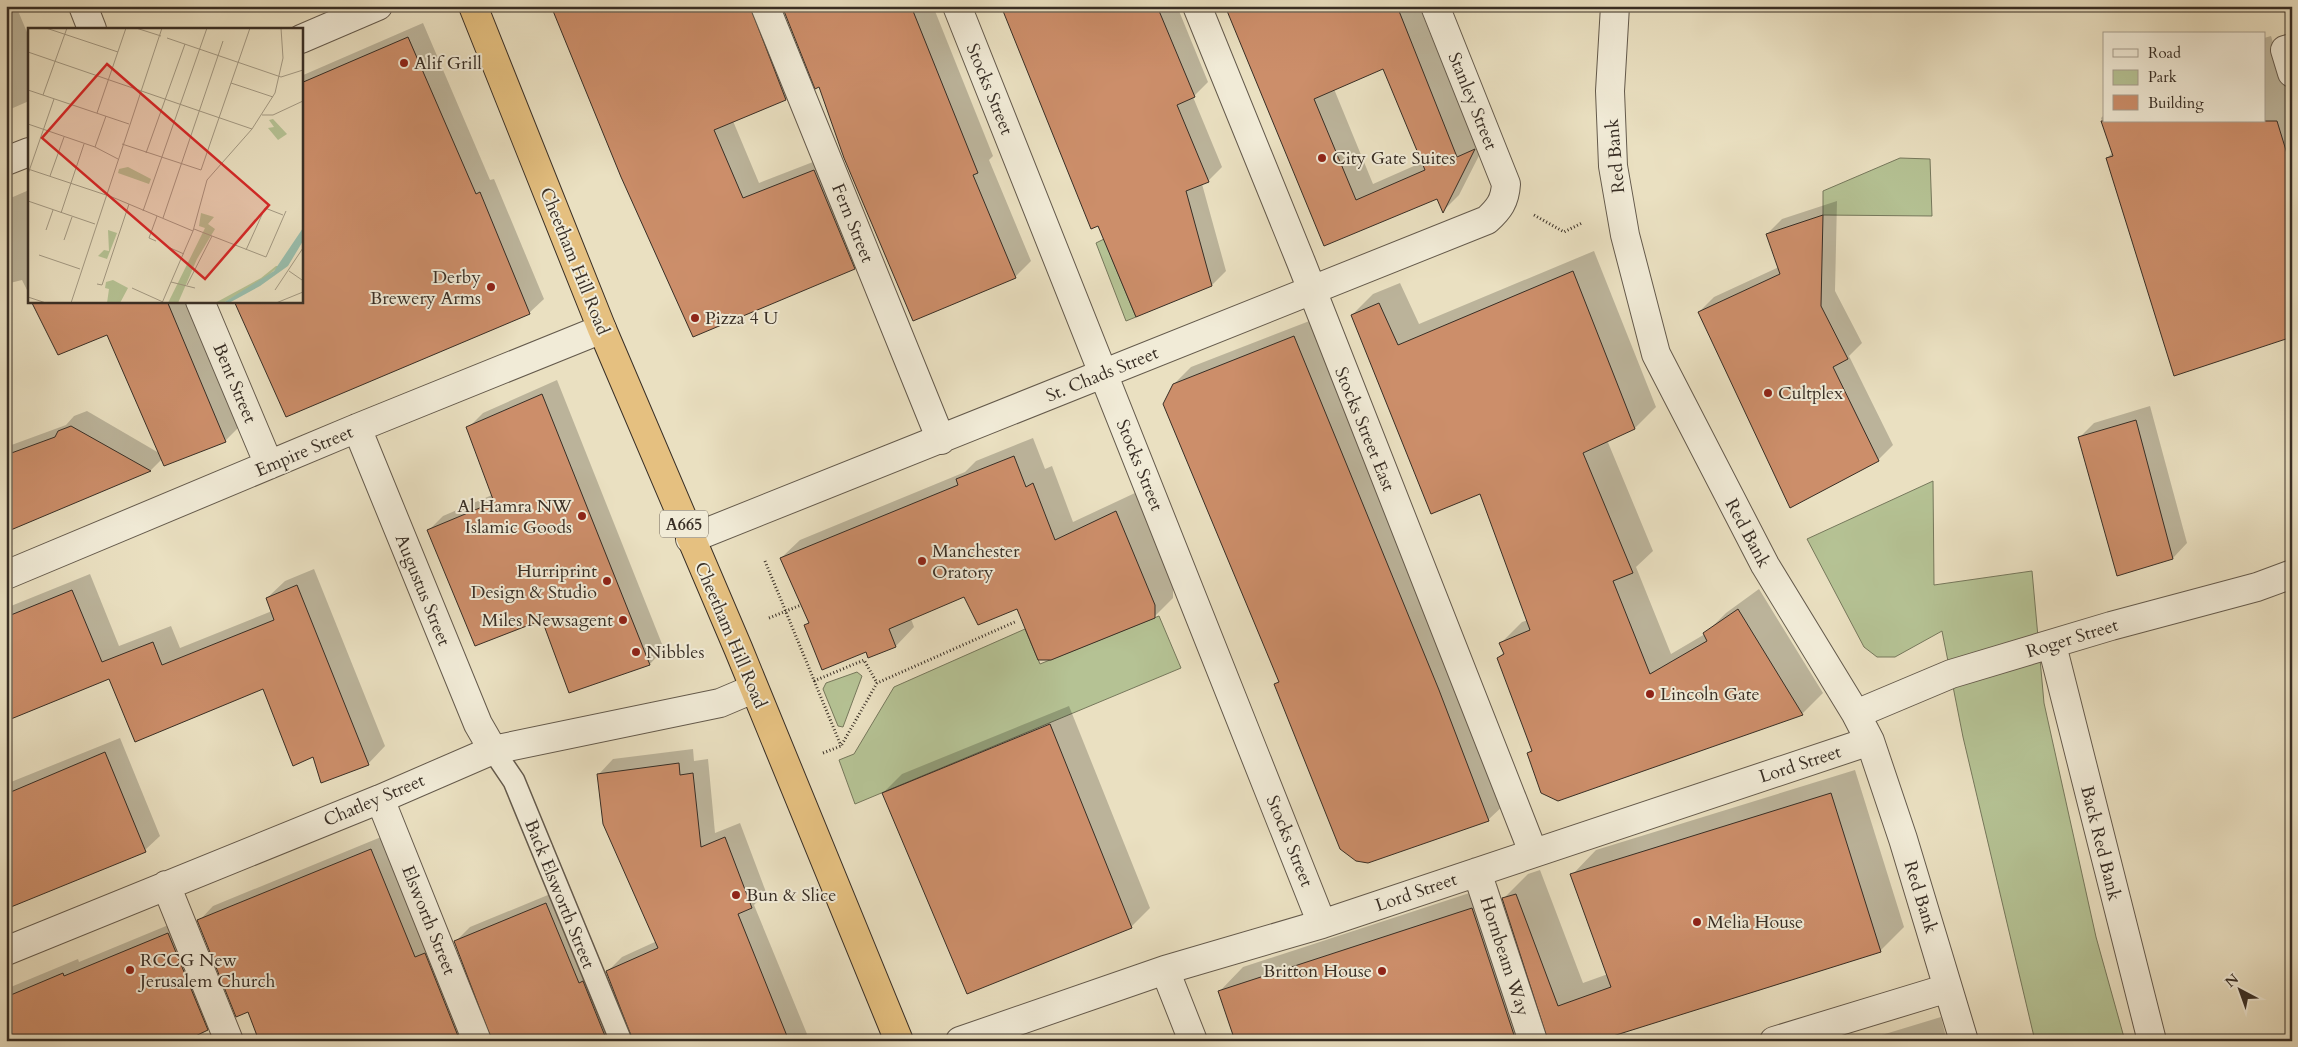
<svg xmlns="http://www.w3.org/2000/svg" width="2298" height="1047" font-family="Cardo,serif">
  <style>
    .green { fill: #b5c294; stroke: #76785c }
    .shadow { fill: #0003; fill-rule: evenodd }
    .building { fill: #cc8e6a; stroke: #382e25; fill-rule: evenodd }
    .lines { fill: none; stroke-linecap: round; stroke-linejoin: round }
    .service-casing { stroke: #645a4c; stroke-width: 24 }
    .minor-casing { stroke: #645a4c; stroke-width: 30 }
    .trunk-casing { stroke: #382e25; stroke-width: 30 }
    .path { stroke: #382e25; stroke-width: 3; stroke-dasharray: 1 2.5; stroke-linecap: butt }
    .service { stroke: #f1ebd7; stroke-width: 21 }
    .minor { stroke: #f1ebd7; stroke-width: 28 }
    .trunk { stroke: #e5c080; stroke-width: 28 }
    .poi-dot { fill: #8f2418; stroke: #f1ebd7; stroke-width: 2 }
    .labels { text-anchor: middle; stroke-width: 4; stroke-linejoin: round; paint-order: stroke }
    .shield { fill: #f1ebd7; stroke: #70675a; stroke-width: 1 }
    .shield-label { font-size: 16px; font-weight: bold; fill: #382e25 }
    .poi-label { font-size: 18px; fill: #382e25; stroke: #f1ebd7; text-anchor: start }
    .street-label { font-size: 18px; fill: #382e25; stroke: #f1ebd7 }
    .inset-road { fill: none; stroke: #a39983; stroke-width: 1 }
    .view { fill: #d62828; fill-opacity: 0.15; stroke: #d62828; stroke-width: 2.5 }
    .inset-edge { fill: none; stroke: #382e25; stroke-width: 2.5 }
  </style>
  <rect width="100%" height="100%" fill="#eae0c1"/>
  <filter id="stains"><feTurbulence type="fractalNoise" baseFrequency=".004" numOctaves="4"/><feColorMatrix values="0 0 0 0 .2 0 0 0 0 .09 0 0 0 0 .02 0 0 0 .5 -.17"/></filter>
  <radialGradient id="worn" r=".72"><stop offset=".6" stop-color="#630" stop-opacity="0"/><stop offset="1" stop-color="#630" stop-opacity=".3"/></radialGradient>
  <path class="green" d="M1900,158L1930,159L1932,216L1823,215V191Z
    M1104,239L1136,317L1126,321L1096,243Z
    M1933,481L1934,585L2032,571L2044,703L2096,937L2125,1041H2035L1963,737L1942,631L1895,657H1877L1864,647L1807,539Z
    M1159,616L1181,668L855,804L839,760L854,754L894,687L1025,629L1040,664Z
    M857,672L862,676L843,727L838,726L823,689L826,683Z"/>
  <path class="shadow" d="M6,6H16L29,37V101L6,111Z
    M552,6H770L802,83L786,99L733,121L759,183L831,155L870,252L854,268L693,336Z
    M885,6H933L993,156L989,160L1031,261L1015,277L819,86Z
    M1002,6H1177L1208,82L1193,97L1222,167L1208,181L1202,184L1226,271L1212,285L1137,315Z
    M1226,6H1419L1474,141L1490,134L1459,195L1443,211L1438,198L1325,244ZM1383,68L1423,162L1373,184L1334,89Z
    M423,23L490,180L494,179L544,299L529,313L301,301V76Z
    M2271,36L2292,106V335L2107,158L2113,152L2101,118L2104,115V121H2264V38Z
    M29,190V294L22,280L6,284V200Z
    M1837,201L1835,291L1862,343L1849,356L1893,445L1878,460L1699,312L1714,297L1779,267L1767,234L1782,219Z
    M1594,251L1656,407L1635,428L1607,440L1653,551L1636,567L1671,654L1705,634L1726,613L1759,589L1823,693L1802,714L1558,800L1528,753L1533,749L1498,658L1504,652L1501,643L1522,622L1528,620L1481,493L1352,315L1373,294L1400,283L1419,324Z
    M33,301H188L240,426L225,441L162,459L151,470L6,530V447L66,425L74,416L87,411L159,453L108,333Z
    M1312,320L1506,803L1488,820L1276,685L1280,680L1174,384L1191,367Z
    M557,380L664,649L650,664L570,692L543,618L428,531L443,516L492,495L468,428L483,413Z
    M2150,406L2187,543L2173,558L2118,574L2079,438L2094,423Z
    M1033,438L1045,469L1052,466L1073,522L1135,493L1173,586V598L1154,617L1017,607L965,595L911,619L914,627L896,646L869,656L866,650L805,626L809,622L781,558L800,540L965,472L976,461Z
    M314,569L385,746L368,764L313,756L264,687L109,677L6,720V608L90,574L119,646L171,626L180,648L272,611L267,598L285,581Z
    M1069,706L1150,908L1131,927L883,793L902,774Z
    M120,738L160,836L145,850L6,907V784Z
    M693,749L694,761L708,759L715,833L740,823L766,892L754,905L807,1034L801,1041H493L455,942L470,927L560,890L629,1037L634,1038L607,972L622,957L657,941L599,774L613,759Z
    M1855,770L1904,927L1880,951L1594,1041H1236L1219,992L1243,967L1497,884L1502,900L1528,874L1540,870L1583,983L1608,974L1572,875L1596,850Z
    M386,835L486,1041H261L248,1011L199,921L213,906Z
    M183,919L222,1015L207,1029L186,1041H6V989L78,959L79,962Z
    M1941,1017L1947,1041H1862Z"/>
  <path class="building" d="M551,6H750L786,100L714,130L743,198L814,170L855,269L693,337L621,177Z
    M782,6H911L978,173L973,175L1016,278L913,321L844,158L819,87L815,89Z
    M1001,6H1157L1195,97L1177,105L1209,182L1186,191L1212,286L1136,317L1098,226L1091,229Z
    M1225,6H1397L1457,157L1475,149L1443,213L1437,199L1324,246ZM1383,69L1425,170L1356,200L1314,99Z
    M408,37L476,194L480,192L530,314L286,417L234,301H301V83Z
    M2101,121H2277L2292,170V337L2174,376L2106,158L2113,156Z
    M1823,215L1821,306L1848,359L1833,367L1879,461L1790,508L1698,312L1780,274L1766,234Z
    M1573,271L1635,429L1583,453L1633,573L1613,581L1650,674L1707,641L1703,633L1738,609L1803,715L1558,801L1541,793L1527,753L1532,751L1497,658L1504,654L1499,643L1530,630L1480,494L1431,514L1351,315L1379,303L1398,345Z
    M31,301H167L226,442L164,466L107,335L58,355Z
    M1294,336L1439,690L1489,821L1368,863L1356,861L1340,849L1274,684L1279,682L1163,404L1173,384Z
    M542,394L650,665L569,693L542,620L475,646L427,530L494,502L466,427Z
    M2136,420L2173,559L2117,576L2078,437Z
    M71,426L151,471L6,532V455L55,437L58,431Z
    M1014,456L1026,487L1033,483L1055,540L1116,511L1155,605V618L1051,660H1038L1017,609L978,625L964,597L889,629L896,647L868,658L866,652L822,670L804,625L809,623L780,558L958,485L956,479Z
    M297,585L369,765L321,783L313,757L293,766L263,689L135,742L109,679L6,721V617L72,590L102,662L153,642L162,665L274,620L266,598Z
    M1050,724L1132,928L967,994L882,793Z
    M105,752L146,852L6,909V794Z
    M679,763L680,775L693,773L701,847L725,837L752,908L738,914L789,1041H633L606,971L658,948L603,824L597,774Z
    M1831,793L1881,952L1597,1041H1548L1502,898L1516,894L1558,1006L1611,987L1570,874Z
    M371,849L415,957L425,953L460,1041H259L248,1012L236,1017L197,920Z
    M546,903L579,983L583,981L607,1041H492L454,941Z
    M1472,908L1516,1041H1235L1218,991Z
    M168,933L208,1030L185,1041H11L6,1029V997L63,973L64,976Z"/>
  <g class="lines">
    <defs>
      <path id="service" d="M493,750L514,781L621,1041"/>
      <path id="minor" d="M83,6L92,29
        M765,6L941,440
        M957,6L1322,924
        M1197,6L1301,262L1533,852
        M1615,6L1610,91L1613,166L1625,235L1656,354L1765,565L1856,714L1870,741L1903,839L1964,1041
        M301,39L378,6
        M2292,48L2285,50L2292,73
        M6,161L29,152
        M200,301L269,465
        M357,428L478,724L493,750
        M690,539L1487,220C1499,209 1505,201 1506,184L1435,6
        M6,575L357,428L602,329
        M2052,645L2152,1041
        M1856,714L1951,674L2111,626L2257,587L2292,574
        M380,799L477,1041
        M1477,872L1533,1041
        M166,885L229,1041
        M6,951L380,799L493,750L720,703L753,689
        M1165,970L1193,1041
        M960,1041L1165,970L1322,924L1870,741
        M1774,1041L1948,988"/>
      <path id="trunk" d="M473,6L602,329L738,648L899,1041"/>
    </defs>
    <use href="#service" class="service-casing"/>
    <use href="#minor" class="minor-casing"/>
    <use href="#trunk" class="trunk-casing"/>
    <path class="path" d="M1534,215L1564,232L1582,223
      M765,561L841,746
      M769,618L801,605
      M814,681L864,660L877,683
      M823,753L841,746L877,683L1017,621"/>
    <use href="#service" class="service"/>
    <use href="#minor" class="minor"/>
    <use href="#trunk" class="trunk"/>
  </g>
  <g class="poi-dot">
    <circle cx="404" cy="63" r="5"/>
    <circle cx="1322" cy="158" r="5"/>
    <circle cx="491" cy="287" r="5"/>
    <circle cx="695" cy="318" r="5"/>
    <circle cx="1768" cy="393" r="5"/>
    <circle cx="582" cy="516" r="5"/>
    <circle cx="922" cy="561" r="5"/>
    <circle cx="607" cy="581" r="5"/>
    <circle cx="623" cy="620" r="5"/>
    <circle cx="636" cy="652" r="5"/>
    <circle cx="1650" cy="694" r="5"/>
    <circle cx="736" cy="895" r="5"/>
    <circle cx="1697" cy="922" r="5"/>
    <circle cx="130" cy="970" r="5"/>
    <circle cx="1382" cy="971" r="5"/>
  </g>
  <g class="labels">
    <rect class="shield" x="660" y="510.5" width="48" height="27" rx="4"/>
    <g class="shield-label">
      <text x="684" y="530">A665</text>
    </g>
    <g class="poi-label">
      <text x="414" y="69">Alif Grill</text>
      <text x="1332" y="164">City Gate Suites</text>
      <text x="481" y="283" text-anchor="end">Derby<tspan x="481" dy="21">Brewery Arms</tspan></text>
      <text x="705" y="324">Pizza 4 U</text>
      <text x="1778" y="399">Cultplex</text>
      <text x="572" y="512" text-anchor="end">Al Hamra NW<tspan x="572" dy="21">Islamic Goods</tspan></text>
      <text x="932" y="557">Manchester<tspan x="932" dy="21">Oratory</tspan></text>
      <text x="597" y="577" text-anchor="end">Hurriprint<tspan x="597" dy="21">Design &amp; Studio</tspan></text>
      <text x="613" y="626" text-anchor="end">Miles Newsagent</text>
      <text x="646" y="658">Nibbles</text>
      <text x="1660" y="700">Lincoln Gate</text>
      <text x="746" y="901">Bun &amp; Slice</text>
      <text x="1707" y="928">Melia House</text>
      <text x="140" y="966">RCCG New<tspan x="140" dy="21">Jerusalem Church</tspan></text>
      <text x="1372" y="977" text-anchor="end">Britton House</text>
    </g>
    <g class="street-label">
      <text transform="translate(990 89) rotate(68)" y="6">Stocks Street</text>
      <text transform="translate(1473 101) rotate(68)" y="6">Stanley Street</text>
      <text transform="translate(1615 156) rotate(-95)" y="6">Red Bank</text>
      <text transform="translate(853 223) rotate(68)" y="6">Fern Street</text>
      <text transform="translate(575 261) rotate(68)" y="6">Cheetham Hill Road</text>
      <text transform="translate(1102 374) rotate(-22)" y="6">St. Chads Street</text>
      <text transform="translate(235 383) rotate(67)" y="6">Bent Street</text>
      <text transform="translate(1365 429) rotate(68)" y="6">Stocks Street East</text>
      <text transform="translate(304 451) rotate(-23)" y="6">Empire Street</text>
      <text transform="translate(1140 465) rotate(68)" y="6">Stocks Street</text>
      <text transform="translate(1748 533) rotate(62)" y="6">Red Bank</text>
      <text transform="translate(423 590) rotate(68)" y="6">Augustus Street</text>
      <text transform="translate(731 635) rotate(67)" y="6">Cheetham Hill Road</text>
      <text transform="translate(2072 638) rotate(-17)" y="6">Roger Street</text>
      <text transform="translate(1800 764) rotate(-18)" y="6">Lord Street</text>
      <text transform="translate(374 800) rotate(-23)" y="6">Chatley Street</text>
      <text transform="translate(1290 841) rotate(68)" y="6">Stocks Street</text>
      <text transform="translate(2101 843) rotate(76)" y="6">Back Red Bank</text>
      <text transform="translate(1416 892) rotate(-19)" y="6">Lord Street</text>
      <text transform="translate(560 894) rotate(68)" y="6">Back Elsworth Street</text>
      <text transform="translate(1921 897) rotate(73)" y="6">Red Bank</text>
      <text transform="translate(429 920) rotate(68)" y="6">Elsworth Street</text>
      <text transform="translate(1505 956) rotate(72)" y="6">Hornbeam Way</text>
    </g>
  </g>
  <g transform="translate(28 28)">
    <rect width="275" height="275" fill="#eae0c1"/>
    <path d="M245,91L259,106L250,112L240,100L246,99L241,92ZM100,139L123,151L121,156L90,145L91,141ZM173,185L186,189L180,196L187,201L169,231L150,275H140L177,200L171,198ZM80,202L89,205L79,231L70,228L76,222L81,223ZM248,238H251L235,252L195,275H187L233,250ZM85,252L100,260L92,275H79L81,261L77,260L78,254Z" fill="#b5c294"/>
    <path d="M275,200V213L260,238L232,258L201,275H195L246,243Z" fill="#99bead"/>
    <path class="inset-road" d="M18,0L90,24M108,0L133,8M139,10L253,49L275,42M0,24L224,101M203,55L245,69M0,62L101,96M15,67L39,0M69,85L98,0M234,87H245L275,73M0,96L67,119L90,131M94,116L173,142L222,0M67,119L78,88M118,125L157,16M0,141L84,169L165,203M0,146L26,71M22,148L36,109M0,173L67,196M115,183L179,0M33,185L56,116M135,190L195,13M166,201L238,229L258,183M18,202L25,182M36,212L44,189M128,213L121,210L129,188M140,219L156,226M218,222L237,180L255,187M11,227L52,241M261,243L274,252M143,254L167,260M69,256L74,257L101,176M159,257L184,208M104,260L135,274M247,262L275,220M0,269L18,275M43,275L134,0M134,275L165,203L179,152L224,101L247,65L255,30L253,0M248,275L275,264"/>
    <path class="view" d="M79,36L241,177L177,251L14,110Z"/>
    <rect width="275" height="275" class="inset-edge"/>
  </g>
  <rect width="2298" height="1047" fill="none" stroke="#eae0c1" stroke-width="25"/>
  <rect x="8" y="8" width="2283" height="1032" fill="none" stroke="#382e25" stroke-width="2.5"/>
  <rect x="12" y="12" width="2273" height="1022" fill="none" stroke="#382e25"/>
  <rect x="2103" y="32" width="162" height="90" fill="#f1ebd7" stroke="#a79f90"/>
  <rect x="2113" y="49" width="25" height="8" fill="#f1ebd7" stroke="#a79f90"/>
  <text x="2148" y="58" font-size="15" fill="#382e25">Road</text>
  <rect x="2113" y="70" width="25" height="15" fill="#b5c294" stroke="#a79f90"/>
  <text x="2148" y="82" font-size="15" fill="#382e25">Park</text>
  <rect x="2113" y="95" width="25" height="15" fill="#cc8e6a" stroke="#a79f90"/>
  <text x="2148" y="108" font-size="15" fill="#382e25">Building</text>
  <g transform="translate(2240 990) rotate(319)" stroke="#f1ebd7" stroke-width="4" paint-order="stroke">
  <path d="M0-4L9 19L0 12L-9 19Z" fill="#382e25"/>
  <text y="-8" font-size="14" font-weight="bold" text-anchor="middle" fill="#382e25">N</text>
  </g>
  <rect width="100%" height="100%" filter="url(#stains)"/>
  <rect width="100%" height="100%" fill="url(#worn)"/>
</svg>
